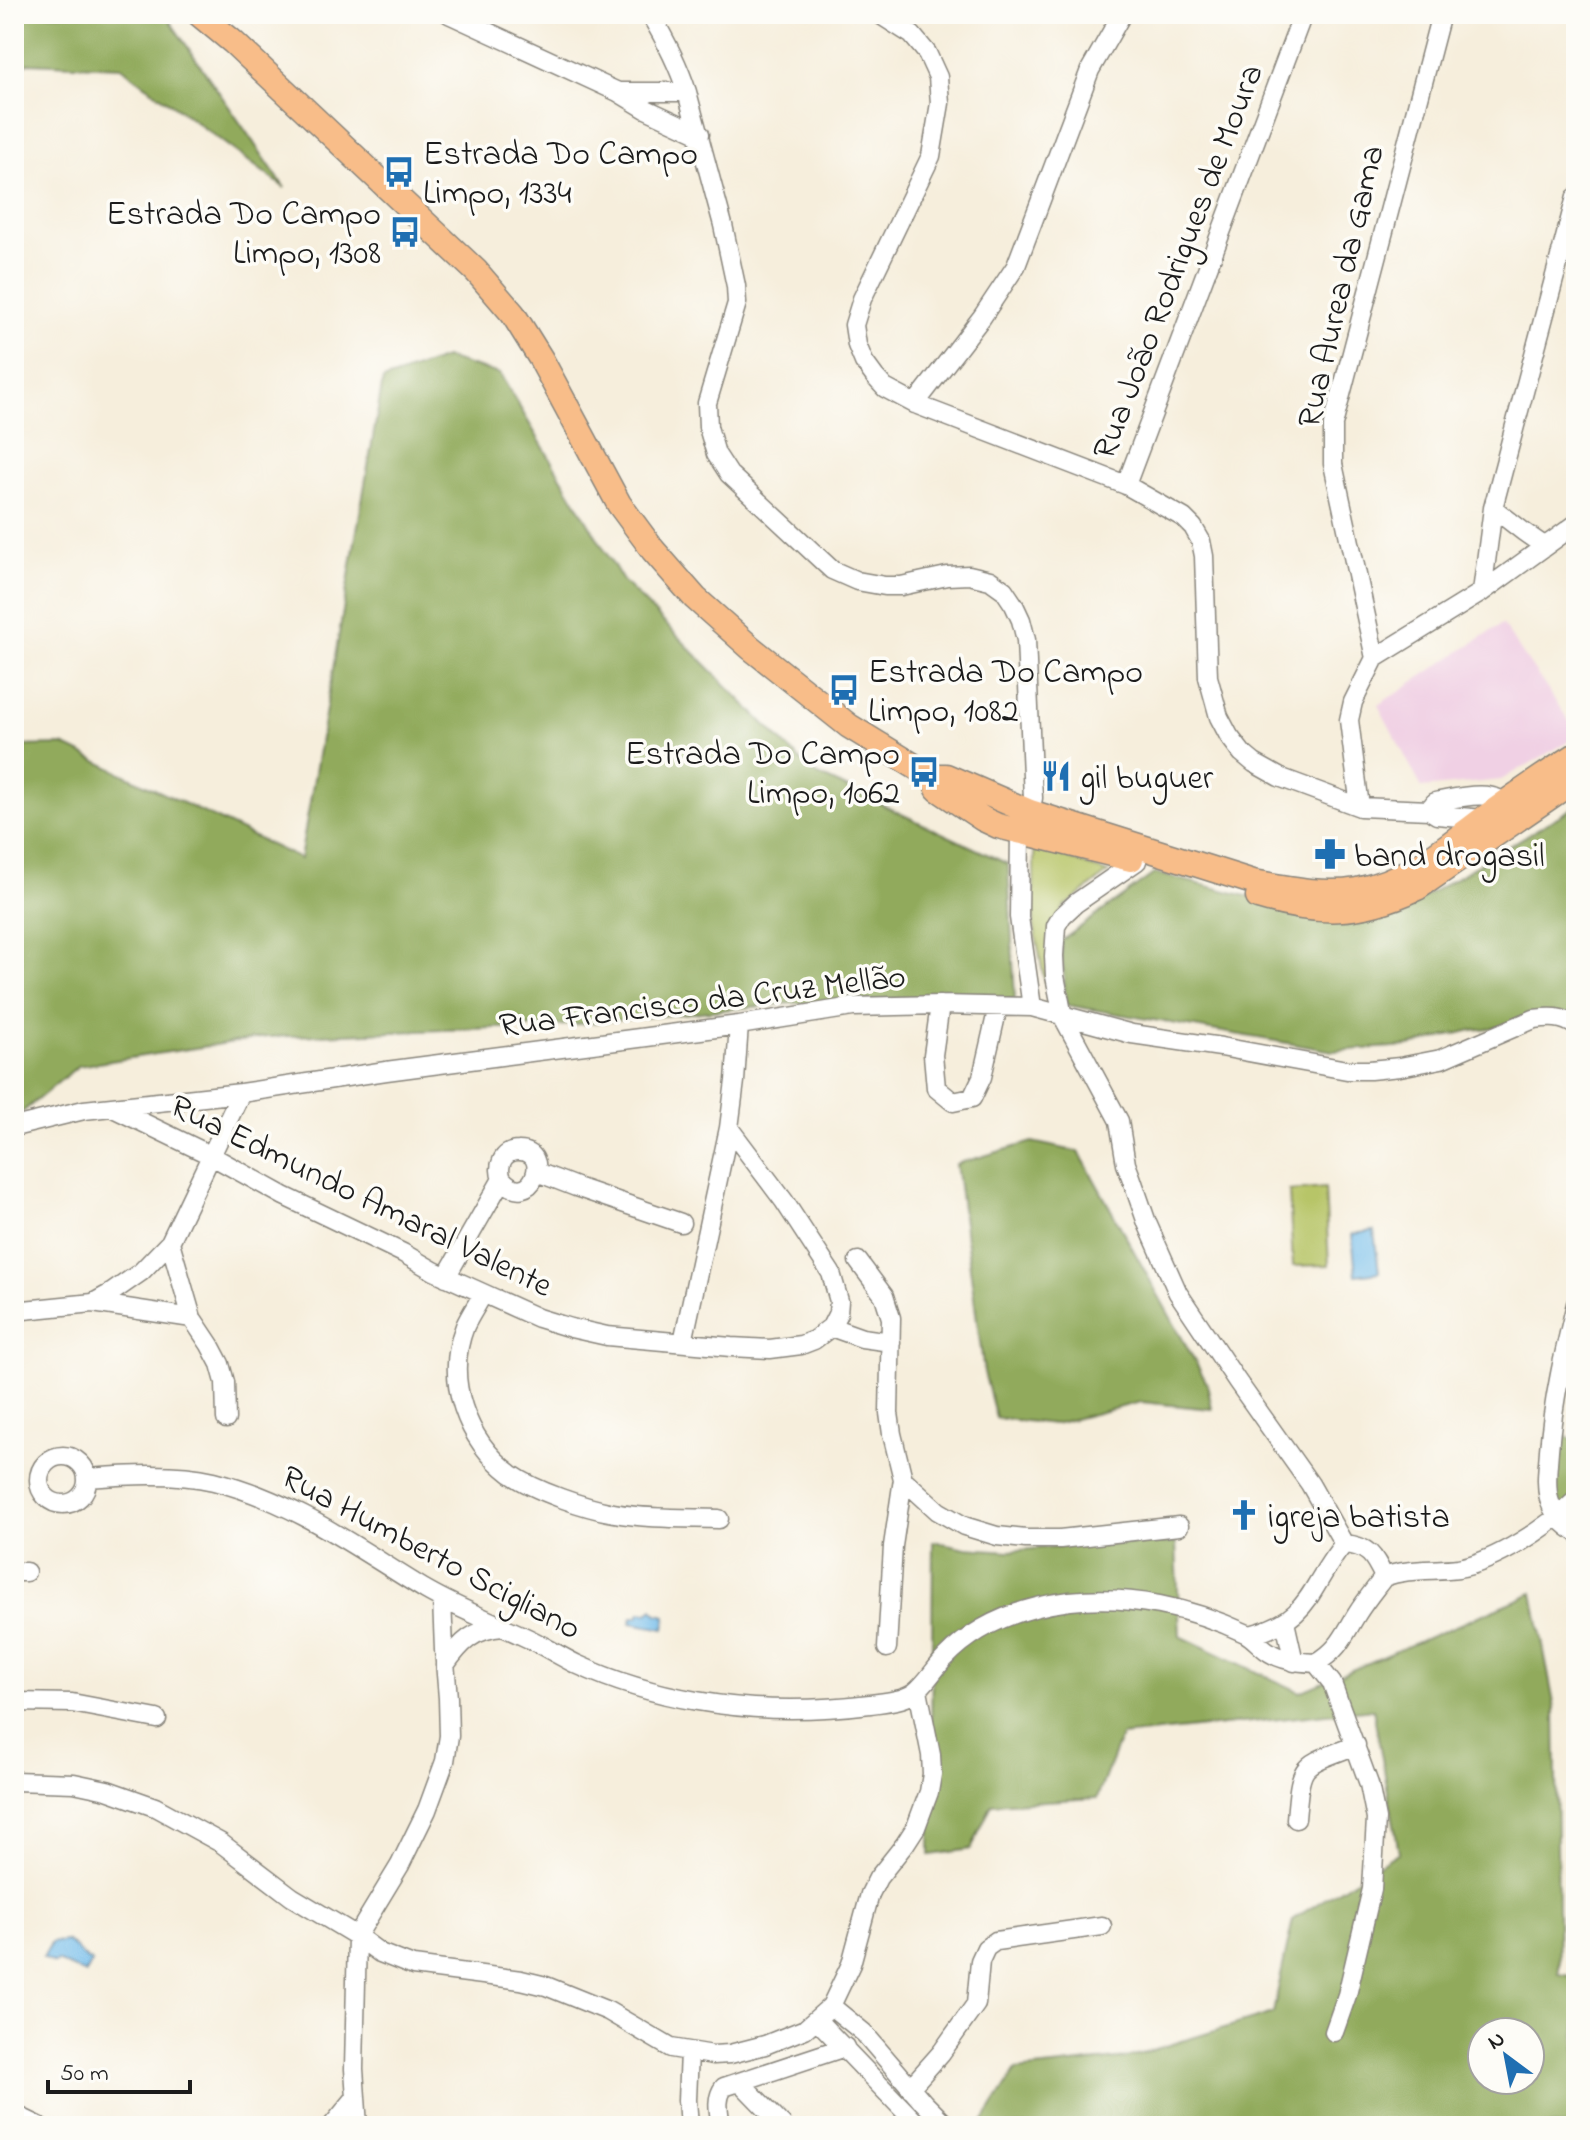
<svg xmlns="http://www.w3.org/2000/svg" width="1590" height="2140" font-family="'Indie Flower',sans-serif">
  <style>
    .built { fill: #f0d0e4 }
    .green { fill: #b7c567; stroke: #6a7042; stroke-width: 2 }
    .forest { fill: #91aa5c; stroke: #56633c; stroke-width: 2; fill-rule: evenodd }
    .water { fill: #71bbea; stroke: #466c83; stroke-width: 2 }
    .lines { fill: none; stroke-linecap: round; stroke-linejoin: round }
    .minor-casing { stroke: #89857c; stroke-width: 21 }
    .major-casing { stroke: #89857c; stroke-width: 27 }
    .minor { stroke: #fff; stroke-width: 18 }
    .major { stroke: #f8bd89; stroke-width: 24 }
    .labels { text-anchor: middle; stroke-width: 7; stroke-linejoin: round; paint-order: stroke }
    .poi-label { font-size: 34px; fill: #1c1c1c; stroke: #fdfcf7; text-anchor: start }
    .street-label { font-size: 34px; fill: #1c1c1c; stroke: #fdfcf7 }
  </style>
  <rect width="100%" height="100%" fill="#fdfcf7"/>
  <filter id="ink" filterUnits="userSpaceOnUse"><feTurbulence type="fractalNoise" baseFrequency=".0125" numOctaves="2"/><feDisplacementMap in="SourceGraphic" scale="16" xChannelSelector="R" yChannelSelector="G"/><feConvolveMatrix kernelMatrix="1 2 1 2 8 2 1 2 1" color-interpolation-filters="sRGB"/></filter>
  <filter id="wash" filterUnits="userSpaceOnUse"><feTurbulence type="fractalNoise" baseFrequency=".006" numOctaves="4" result="noise"/><feDisplacementMap in="SourceGraphic" scale="32" xChannelSelector="R" yChannelSelector="G"/><feGaussianBlur stdDeviation="1.8" result="paint"/><feColorMatrix in="noise" values="0 0 0 0 0 0 0 0 0 0 0 0 0 0 0 0 0 1.4 0 .05"/><feComposite in="paint" operator="in"/></filter>
  <g filter="url(#wash)">
    <rect width="100%" height="100%" fill="#f6eedc"/>
    <path class="built" d="M1502,624L1576,731V737L1501,780L1422,788L1378,705Z"/>
    <path class="green" d="M1034,846L1108,873L1063,908L1054,956L1045,984L1034,926Z
      M1325,1188L1329,1265L1293,1266L1289,1191Z"/>
    <path class="forest" d="M14,14H165L285,188L121,67L28,63L14,74Z
      M445,358L500,374L623,581L812,772L1008,864L1015,999L793,1003L568,1025L267,1037L78,1066L14,1119V746L63,745L300,859L383,380Z
      M1576,806V1019L1472,1030L1409,1046L1333,1051L1066,1005L1061,941L1155,873L1343,920L1397,913Z
      M1032,1142L1079,1152L1207,1383L1212,1409L1141,1402L1054,1424L996,1418L984,1372L956,1164Z
      M1551,1433L1576,1440V1526L1558,1518Z
      M933,1541L966,1548L1010,1551L1072,1545L1176,1543L1180,1636L1300,1692L1533,1593L1555,1709L1559,1974L1576,1977V2126H989L983,2122L1016,2070L1127,2058L1273,2013L1293,1919L1399,1852L1373,1709L1121,1736L1097,1798L992,1804L971,1849L930,1855ZM1482,2032H1530V2080H1482Z"/>
    <path class="water" d="M1374,1231L1379,1272L1356,1275L1352,1234Z
      M653,1609L657,1614L666,1616L664,1629L631,1623L632,1617H638L640,1612L648,1613Z
      M65,1941C77,1946 80,1957 92,1962L85,1974L57,1961L55,1964L43,1958L51,1943Z"/>
  </g>
  <g filter="url(#ink)">
    <g class="lines">
      <defs>
        <path id="minor" d="M449,14L618,92L646,109L700,134
          M650,14C665,39 678,64 687,92L723,225L736,286L737,303L707,403L708,427L716,454L729,474L832,570L857,581L885,586H901L947,576L969,575L990,580L1004,590L1014,605L1021,620L1026,640L1033,798L1030,812
          M879,14L912,35L927,53L938,77L940,103L931,156L862,299L854,325L857,345L864,362L875,377L885,388L915,404L1126,485L1184,518L1193,527L1201,541L1204,556L1208,677L1219,717L1229,736L1242,753L1254,763L1279,777L1360,807L1429,810L1437,815L1483,819L1487,824
          M621,92H687
          M915,404L982,317L1016,266L1090,70L1122,14
          M1126,485L1303,14
          M1493,508L1524,532L1544,546
          M1482,592L1493,508L1576,197
          M1375,658L1482,592L1576,524
          M1360,807L1349,720L1353,702L1375,658L1333,464V425L1441,14
          M1429,810L1435,802C1457,798 1495,787 1510,808
          M1028,826L1020,830L1019,917L1032,1007
          M1137,861L1076,903L1062,916L1056,926L1054,956L1055,976L1063,1017L1119,1121L1126,1164L1131,1177L1147,1223L1178,1293L1237,1381L1310,1484L1344,1544C1369,1546 1374,1556 1384,1577C1407,1568 1434,1571 1458,1568C1496,1562 1549,1526 1576,1500
          M940,1005L933,1055L936,1088L953,1102L972,1098L982,1077L998,1007
          M111,1107L210,1155L284,1196L403,1253L434,1271L538,1318L571,1328L607,1336L731,1347L770,1349L801,1345L814,1340L831,1327L838,1313L839,1301L831,1273L784,1201L729,1128
          M14,1127L84,1110L241,1093L386,1071L739,1025L853,1007L940,1005L1032,1007L1132,1034L1221,1047L1347,1070H1370L1400,1067L1441,1059L1534,1019C1550,1017 1562,1016 1576,1026
          M537,1172L576,1187L681,1223
          M170,1242L192,1318L210,1345L220,1364L225,1382L226,1419
          M858,1261L884,1296L891,1318L889,1413L892,1434L903,1479L938,1511L964,1526L997,1536L1026,1539H1060L1179,1526
          M446,1277L502,1179C497,1167 502,1151 518,1151C554,1150 531,1212 502,1179
          M483,1294C477,1305 470,1315 465,1326C444,1380 466,1440 511,1474C535,1491 585,1508 614,1513C648,1519 684,1518 719,1519
          M93,1303L111,1293L141,1272L170,1242L241,1093
          M1576,1304C1564,1353 1553,1400 1549,1450C1548,1467 1545,1483 1549,1499C1553,1514 1563,1524 1576,1532
          M14,1311L93,1303L192,1318
          M831,1327L862,1338L891,1342
          M683,1342L729,1128L735,1081L739,1025
          M39 1480a24 24 0 1 1 48 0a24 24 0 1 1-48 0Z
          M87,1478C126,1475 176,1472 214,1481C296,1502 355,1547 426,1590C457,1608 491,1621 523,1636C541,1644 558,1655 576,1664C613,1681 656,1694 697,1701C753,1711 813,1711 870,1704C885,1702 902,1701 914,1693C926,1684 935,1668 945,1658C978,1623 1023,1607 1070,1601C1129,1594 1192,1608 1245,1633C1253,1637 1258,1644 1266,1650C1281,1661 1298,1662 1316,1663L1332,1683L1369,1784L1376,1819L1372,1889L1347,1995L1334,2032
          M14,1572H26
          M1285,1622L1294,1662
          M1250,1635C1314,1619 1308,1586 1344,1544
          M887,1648L893,1546L903,1479
          M1316,1663C1339,1650 1344,1635 1357,1614C1365,1601 1375,1589 1384,1577
          M445,1665C461,1642 474,1629 503,1627
          M14,1702L72,1703L157,1719
          M14,1781L74,1783L107,1790L155,1807L221,1843L292,1897L357,1936L380,1953L413,1966L521,1980L546,1986L608,2011L671,2048L713,2055L730,2054L765,2045L805,2029L831,2006L851,1964L870,1894L878,1878L905,1844L916,1827L929,1792L932,1774L931,1755L918,1690
          M1296,1819C1301,1759 1301,1767 1356,1745
          M831,2006L864,2033L924,2103L947,2126
          M817,2020L919,2126
          M689,2052L687,2100L689,2126
          M740,2082L783,2126
          M910,2088L941,2053L976,2004L980,1961L986,1948L996,1941L1102,1926
          M14,2114L39,2126
          M332,2126L356,2097
          M358,2126L354,2069L357,1936L400,1865L427,1810L445,1761L449,1736L448,1698L444,1650L442,1599
          M721,2126C719,2112 715,2099 724,2087L845,2047"/>
        <path id="major" d="M199,14L233,42L476,271L513,314L541,359L619,504L653,550L695,598L751,648L849,726L924,772L933,776H946L1030,812L1253,882C1286,888 1324,896 1357,890C1408,880 1440,851 1480,821C1511,798 1543,776 1576,755
          M933,776L938,789L983,819L998,826L1131,859
          M1258,897C1318,915 1360,915 1417,888L1576,779"/>
      </defs>
      <use href="#minor" class="minor-casing"/>
      <use href="#major" class="major-casing"/>
      <use href="#minor" class="minor"/>
      <use href="#major" class="major"/>
    </g>
  </g>
  <defs>
    <symbol id="bus-bare" viewBox="-9 -9 18 18"><path d="M-5-6H5V4H4V6H2V4H-2V6H-4V4H-5ZM-3.5-4V0h7V-4ZM-3.5 1.2v1.5H-2V1.2ZM2 1.2v1.5H3.5V1.2Z" fill="#1f6fb2" stroke="#fdfcf7" stroke-width="2.5" paint-order="stroke"/></symbol>
    <symbol id="restaurant-bare" viewBox="-9 -9 18 18"><path d="M-5-6h1v4h1v-4h1v4h1v-4h1v5L-1.5 .5V6h-2V.5L-5-1ZM5-6V6H3V1.5H1.5Q1.5-4 5-6Z" fill="#1f6fb2" stroke="#fdfcf7" stroke-width="2.5" paint-order="stroke"/></symbol>
    <symbol id="pharmacy-bare" viewBox="-9 -9 18 18"><path d="M-2-6h4v4h4v4h-4v4h-4v-4h-4v-4h4Z" fill="#1f6fb2" stroke="#fdfcf7" stroke-width="2.5" paint-order="stroke"/></symbol>
    <symbol id="church-bare" viewBox="-9 -9 18 18"><path d="M-1.2-6h2.4v3.5h3.3v2.4h-3.3V6h-2.4V-.1h-3.3v-2.4h3.3Z" fill="#1f6fb2" stroke="#fdfcf7" stroke-width="2.5" paint-order="stroke"/></symbol>
  </defs>
  <g fill-rule="evenodd">
    <use href="#bus-bare" x="377" y="150" width="44" height="44"/>
    <use href="#bus-bare" x="383" y="210" width="44" height="44"/>
    <use href="#bus-bare" x="822" y="668" width="44" height="44"/>
    <use href="#bus-bare" x="902" y="750" width="44" height="44"/>
    <use href="#restaurant-bare" x="1034" y="754" width="44" height="44"/>
    <use href="#pharmacy-bare" x="1308" y="832" width="44" height="44"/>
    <use href="#church-bare" x="1222" y="1493" width="44" height="44"/>
  </g>
  <g class="labels">
    <g class="poi-label">
      <text x="423" y="164">Estrada Do Campo<tspan x="423" dy="39">Limpo, 1334</tspan></text>
      <text x="381" y="224" text-anchor="end">Estrada Do Campo<tspan x="381" dy="39">Limpo, 1308</tspan></text>
      <text x="868" y="682">Estrada Do Campo<tspan x="868" dy="39">Limpo, 1082</tspan></text>
      <text x="900" y="764" text-anchor="end">Estrada Do Campo<tspan x="900" dy="39">Limpo, 1062</tspan></text>
      <text x="1080" y="788">gil buguer</text>
      <text x="1354" y="866">band drogasil</text>
      <text x="1268" y="1527">igreja batista</text>
    </g>
    <g class="street-label">
      <text transform="translate(1176 261) rotate(-69)" y="12">Rua João Rodrigues de Moura</text>
      <text transform="translate(1339 286) rotate(-77)" y="12">Rua Aurea da Gama</text>
      <text transform="translate(702 999) rotate(-7)" y="12">Rua Francisco da Cruz Mellão</text>
      <text transform="translate(362 1194) rotate(26)" y="12">Rua Edmundo Amaral Valente</text>
      <text transform="translate(432 1551) rotate(28)" y="12">Rua Humberto Scigliano</text>
    </g>
  </g>
  <rect width="1590" height="2140" fill="none" stroke="#fdfcf7" stroke-width="48"/>
  <g transform="translate(1506 2056) rotate(328)"><circle r="38" fill="#fdfcf7" stroke="#a3a29f" stroke-width="2"/>
  <path d="M0-6L14 30L0 20L-14 30Z" fill="#1f6fb2"/>
  <text y="-12" font-size="22" font-weight="bold" text-anchor="middle" fill="#1c1c1c">N</text>
  </g>
  <path d="M48 2080v12h142v-12" fill="none" stroke="#1c1c1c" stroke-width="4"/>
  <text x="60" y="2080" font-size="24" fill="#1c1c1c" stroke="#fdfcf7" stroke-width="6" paint-order="stroke">50 m</text>
</svg>
